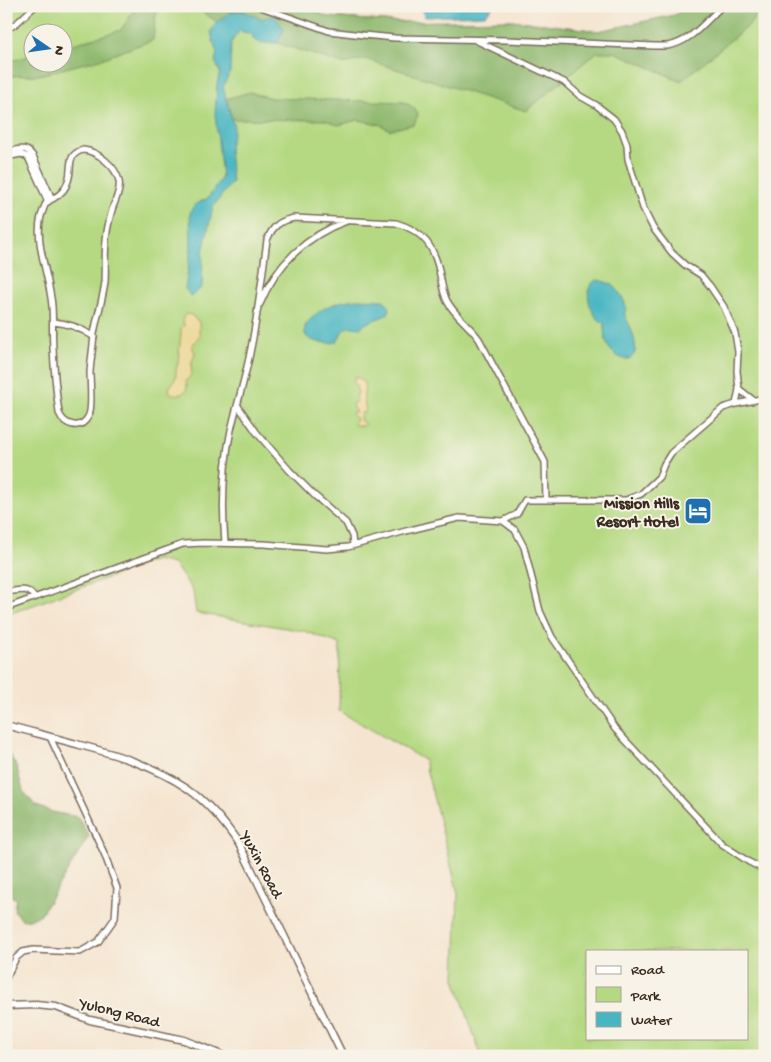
<svg xmlns="http://www.w3.org/2000/svg" width="771" height="1062" font-family="'Gochi Hand',sans-serif">
  <style>
    .green { fill: #b5d982; stroke: #788250; fill-rule: evenodd }
    .forest { fill: #90b970; stroke: #667247 }
    .sand { fill: #eeda9e; stroke: #94825e }
    .water { fill: #48b6c2; stroke: #427070 }
    .lines { fill: none; stroke-linecap: round; stroke-linejoin: round }
    .minor-casing { stroke: #7c6b5c; stroke-width: 8 }
    .tertiary-casing { stroke: #7c6b5c; stroke-width: 9 }
    .minor { stroke: #fff; stroke-width: 5 }
    .tertiary { stroke: #fff; stroke-width: 6 }
    .labels { text-anchor: middle; stroke-width: 4; stroke-linejoin: round; paint-order: stroke }
    .poi-label { font-size: 16px; font-weight: bold; fill: #3b2a1e; stroke: #f7f3e8; text-anchor: end }
    .street-label { font-size: 16px; fill: #3b2a1e; stroke: #f7f3e8 }
  </style>
  <rect width="100%" height="100%" fill="#f7f3e8"/>
  <filter id="ink" filterUnits="userSpaceOnUse"><feTurbulence type="fractalNoise" baseFrequency=".02" numOctaves="2"/><feDisplacementMap in="SourceGraphic" scale="10" xChannelSelector="R" yChannelSelector="G"/><feConvolveMatrix kernelMatrix="1 2 1 2 8 2 1 2 1" color-interpolation-filters="sRGB"/></filter>
  <filter id="wash" filterUnits="userSpaceOnUse"><feTurbulence type="fractalNoise" baseFrequency=".0096" numOctaves="4" result="noise"/><feDisplacementMap in="SourceGraphic" scale="20" xChannelSelector="R" yChannelSelector="G"/><feGaussianBlur stdDeviation="1.12" result="paint"/><feColorMatrix in="noise" values="0 0 0 0 0 0 0 0 0 0 0 0 0 0 0 0 0 1.4 0 .05"/><feComposite in="paint" operator="in"/></filter>
  <g filter="url(#wash)">
    <rect width="100%" height="100%" fill="#f5e5d0"/>
    <path class="green" d="M6,6H302L328,17L395,22L512,20L599,31L675,15L685,6H765V1056H481L455,979L458,893L424,760L339,711L340,644L304,631L196,613L193,591L174,564L156,560L6,615ZM32,32H62V62H32ZM587,951H747V1038H587Z"/>
    <path class="forest" d="M131,6H163L156,14L153,40L104,58L39,75L6,76V59L16,60L32,55V62H62L63,47L121,30L133,12Z
      M193,6H302L328,17L395,22L512,20L599,31L675,15L685,6H762L750,24L681,81L615,52H597L526,111L365,59L343,64L277,43L283,29L243,11L231,12L217,22Z
      M250,92L271,98L404,102L414,108L418,115L414,124L390,130L379,124L358,120L338,125L325,120L232,119L226,99Z
      M6,755H10L17,768L23,791L36,806L52,812L78,817L89,836L41,914L34,918L23,920C13,912 13,911 16,899L6,893Z"/>
    <path class="sand" d="M186,314L192,315L194,318L199,322C200,327 198,330 200,335L192,346L195,353C194,356 193,359 192,361C190,372 195,372 186,381C190,393 180,397 170,393L169,388L174,381L176,376V370L178,363L181,333V329L184,326L183,321V317Z
      M356,377C369,380 363,392 364,401C365,407 367,408 364,413H361L360,420L365,424L363,426L355,425L354,423L356,419L352,414L353,412H356L352,407L353,403L357,401L356,397L358,392L356,388V385L353,381L354,378Z"/>
    <path class="water" d="M419,6H494L485,15L425,17Z
      M243,11L261,19L274,16L284,29L277,43H260L253,39L252,34L239,31L231,43L230,72L223,87L234,127L229,150L232,182L213,207L203,252L202,286L198,291L191,296L185,289L191,248L190,213L194,205L208,198L222,177L215,114L217,84L220,72L215,61L217,53L213,42L211,31L217,22L231,12Z
      M597,280C602,281 611,283 615,287C619,292 625,301 626,307C626,312 624,311 625,315C625,319 627,319 628,322C632,328 637,346 635,352C630,367 612,355 608,346C604,339 604,331 604,323C603,323 598,319 598,319C589,310 582,286 597,280Z
      M357,299L383,300L386,302L390,309L387,315C377,319 368,321 360,328C343,325 344,329 337,342C329,344 308,343 305,334C304,331 305,328 305,326C318,308 336,301 357,299Z"/>
  </g>
  <g filter="url(#ink)">
    <g class="lines">
      <defs>
        <path id="minor" d="M72,6L85,8L95,6
          M258,6L329,31L363,35L395,38L507,40L655,46C659,46 664,46 667,46C690,43 706,21 722,6
          M6,29C19,25 25,13 36,6
          M475,40L564,82L580,96L596,105L614,119L622,131L627,145L628,159L643,208L653,228L672,253L685,265L701,275L710,286L724,307L735,333L738,352L737,371L739,389L753,400
          M83,150C97,151 116,166 119,181C121,191 115,200 112,210C110,217 108,225 107,232C104,249 106,265 105,282C103,299 97,316 94,334C93,347 91,359 90,372C90,382 93,410 88,417C80,431 64,425 59,413C56,391 54,370 53,348C52,334 53,320 52,306C50,278 34,243 41,216C43,212 44,205 47,202C48,201 53,199 54,198C61,194 66,189 68,181C73,168 65,155 83,150Z
          M6,152C18,150 25,145 33,156L52,199
          M6,157L21,154L28,157L48,202
          M260,304C276,265 307,235 347,221
          M53,322C68,323 81,328 94,337
          M736,404L739,389
          M238,406L257,433L290,471L314,495L346,523L352,536L353,545
          M503,521L517,514L525,500H626L641,494L659,477L664,464L671,453L723,408L736,404L765,398
          M225,543C222,506 223,467 231,430C237,404 245,379 250,353C258,315 262,277 267,240C273,226 279,221 294,218L396,223C424,231 435,248 440,275C442,284 443,293 447,301C455,316 470,326 479,339L545,462L546,500
          M6,592C17,591 29,586 34,598
          M6,608L183,544L203,543L264,544L327,549L348,547L406,531L459,518L503,521L515,530L524,547L540,611L552,637L615,729L722,844L749,862L765,870
          M6,978L16,958L23,952L33,950L80,952L98,942L115,918L117,888L104,853L50,737"/>
        <path id="tertiary" d="M6,725C31,732 56,738 80,745C118,755 154,766 187,788C207,802 225,823 239,844L343,1056
          M6,1006L36,1005L56,1007L90,1020L184,1040L224,1056"/>
      </defs>
      <use href="#minor" class="minor-casing"/>
      <use href="#tertiary" class="tertiary-casing"/>
      <use href="#minor" class="minor"/>
      <use href="#tertiary" class="tertiary"/>
    </g>
  </g>
  <defs>
    <symbol id="hotel-square" viewBox="-11 -11 22 22"><rect x="-9" y="-9" width="18" height="18" rx="4" fill="#1f6fb2" stroke="#f7f3e8"/><path d="M-6-4.5h1.5V1H6V5H4.5V3h-9V5H-6ZM-4 0a1.8 1.8 0 1 1 3.6 0ZM.5 0V-2.5h3Q6-2.5 6 0Z" fill="#fff"/></symbol>
  </defs>
  <g fill-rule="evenodd">
    <use href="#hotel-square" x="682" y="495" width="32" height="32"/>
  </g>
  <g class="labels">
    <g class="poi-label">
      <text x="679" y="508">Mission Hills<tspan x="679" dy="18">Resort Hotel</tspan></text>
    </g>
    <g class="street-label">
      <text transform="translate(263 864) rotate(62)" y="6">Yuxin Road</text>
      <text transform="translate(120 1011) rotate(14)" y="6">Yulong Road</text>
    </g>
  </g>
  <rect width="771" height="1062" fill="none" stroke="#f7f3e8" stroke-width="25"/>
  <rect x="586" y="950" width="162" height="90" fill="#f7f3e8" stroke="#aca397"/>
  <rect x="596" y="966" width="25" height="8" fill="#ffffff" stroke="#aca397"/>
  <text x="631" y="974" font-size="15" fill="#3b2a1e">Road</text>
  <rect x="596" y="987" width="25" height="15" fill="#b5d982" stroke="#aca397"/>
  <text x="631" y="1000" font-size="15" fill="#3b2a1e">Park</text>
  <rect x="596" y="1012" width="25" height="15" fill="#48b6c2" stroke="#aca397"/>
  <text x="631" y="1024" font-size="15" fill="#3b2a1e">Water</text>
  <g transform="translate(48 48) rotate(103)"><circle r="24" fill="#f7f3e8" stroke="#aca397"/>
  <path d="M0-4L9 19L0 12L-9 19Z" fill="#1f6fb2"/>
  <text y="-8" font-size="14" font-weight="bold" text-anchor="middle" fill="#3b2a1e">N</text>
  </g>
</svg>
